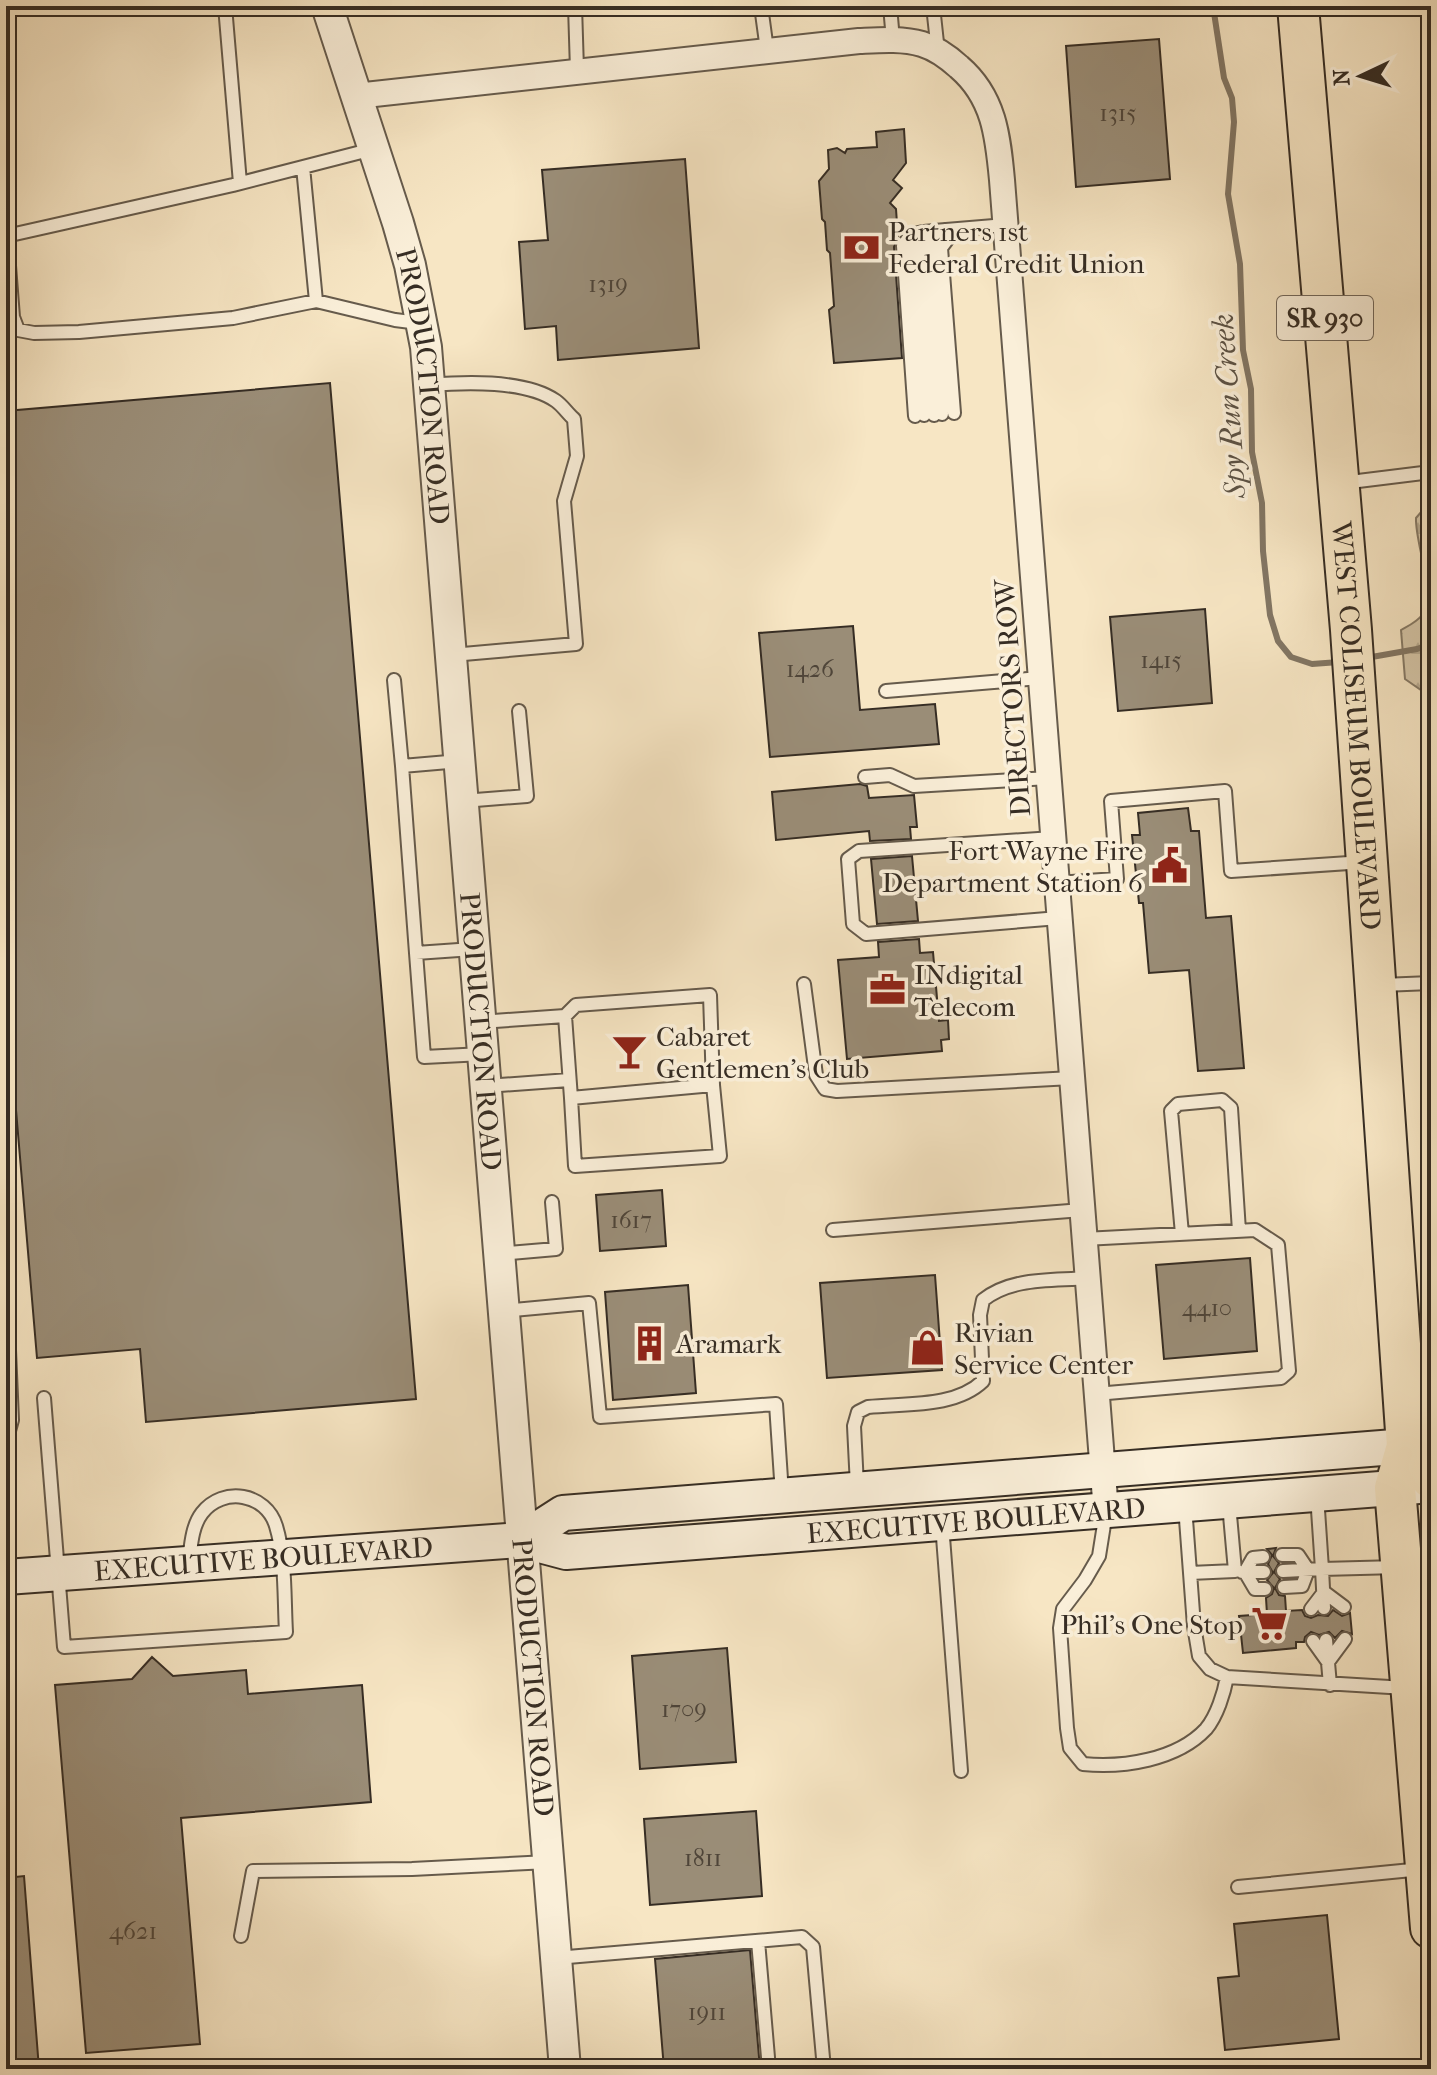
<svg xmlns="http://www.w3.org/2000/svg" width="1437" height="2075" font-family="'IM FELL French Canon',serif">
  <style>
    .forest { fill: url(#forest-firs); stroke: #867a66; stroke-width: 2 }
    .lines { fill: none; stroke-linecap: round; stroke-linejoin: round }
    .stream { stroke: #827664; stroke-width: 6 }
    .building { fill: #9a8d77; stroke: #362d24; stroke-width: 2 }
    .service-casing { stroke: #665b4c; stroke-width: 16 }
    .minor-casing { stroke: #665b4c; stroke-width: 28 }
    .tertiary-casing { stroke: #665b4c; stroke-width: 34 }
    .secondary-casing { stroke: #362d24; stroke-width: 38 }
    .trunk-casing { stroke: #362d24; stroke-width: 44 }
    .service { stroke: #faefd9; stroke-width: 12 }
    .minor { stroke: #faefd9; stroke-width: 24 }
    .tertiary { stroke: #faefd9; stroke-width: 30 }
    .secondary { stroke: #faefd9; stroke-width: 34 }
    .trunk { stroke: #f7e6c4; stroke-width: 40 }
    .labels { text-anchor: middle; stroke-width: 7; stroke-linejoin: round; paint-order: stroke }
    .number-label { font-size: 24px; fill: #4f4539 }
    .shield { fill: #faefd9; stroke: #71675a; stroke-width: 2 }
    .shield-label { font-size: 26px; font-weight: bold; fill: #362d24 }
    .poi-label { font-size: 28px; fill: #362d24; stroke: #faefd9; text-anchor: start }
    .street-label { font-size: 28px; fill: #362d24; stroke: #faefd9 }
    .water-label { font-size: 30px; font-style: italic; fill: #5c5244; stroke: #faefd9 }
  </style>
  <defs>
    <pattern id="forest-firs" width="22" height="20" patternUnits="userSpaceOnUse" patternTransform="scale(2)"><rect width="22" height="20" fill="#d6c7a9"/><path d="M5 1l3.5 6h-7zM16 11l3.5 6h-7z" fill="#b8ab91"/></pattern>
  </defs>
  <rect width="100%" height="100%" fill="#f7e6c4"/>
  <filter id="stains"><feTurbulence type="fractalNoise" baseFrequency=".0025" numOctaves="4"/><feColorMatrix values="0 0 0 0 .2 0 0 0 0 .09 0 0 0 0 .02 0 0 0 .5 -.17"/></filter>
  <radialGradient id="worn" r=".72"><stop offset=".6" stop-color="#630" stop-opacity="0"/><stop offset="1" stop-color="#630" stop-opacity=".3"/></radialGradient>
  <path class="forest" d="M1422,511L1430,518L1431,523V697L1405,679L1401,630C1408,626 1417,622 1422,615C1436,591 1415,544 1416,518Z"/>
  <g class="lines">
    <path class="stream" d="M1213,6L1224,78L1232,98L1234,122L1228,194L1240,264L1243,350L1251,389L1252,452L1262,503L1263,551L1270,615L1278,641L1291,657L1312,664L1339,662
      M1366,658L1417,649L1431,644"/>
  </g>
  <path class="building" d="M1159,39L1170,179L1076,187L1066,46Z
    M904,129L906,163L893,180L902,188L890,203L896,209L898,238L894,247L902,358L834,363L829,310L834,306L830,253L827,250L825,222L822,219L819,181L829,169L828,150L837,148L845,153L847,149L877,147L876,132Z
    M685,159L699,348L558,360L556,326L525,329L519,242L548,240L542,170Z
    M330,383L416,1399L146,1422L140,1349L37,1358L6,992V411Z
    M1205,609L1212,703L1118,711L1110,617Z
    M853,626L860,710L935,704L939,744L770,757L759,633Z
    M860,784L867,786L869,798L914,795L917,827H910L911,839L870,841L869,831L776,840L772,792Z
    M1188,808L1191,831H1199L1206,918L1231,916L1244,1068L1198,1071L1189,970L1149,973L1143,903H1139L1132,835H1140L1138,813Z
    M912,856L918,921L877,924L871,859Z
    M919,939L920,953L933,952L939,1021L948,1020L949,1039L941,1040L942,1051L847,1059L838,960L879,957L878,942Z
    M662,1190L666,1246L600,1251L596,1195Z
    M1250,1258L1257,1351L1164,1359L1156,1265Z
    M935,1275L942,1370L827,1378L820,1283Z
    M688,1285L696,1393L613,1400L605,1292Z
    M1276,1548L1273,1556L1279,1563L1274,1572L1280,1579L1275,1588L1279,1595L1285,1596L1286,1611L1302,1610L1305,1616L1311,1618L1318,1615L1328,1616L1333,1610L1342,1616L1350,1613L1352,1634L1342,1631L1335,1638L1329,1632L1319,1635L1311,1632L1305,1637L1304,1642H1296V1648L1243,1653L1239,1616L1267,1614L1266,1598L1272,1594L1274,1588L1267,1580L1273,1573L1268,1564L1272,1555L1267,1549Z
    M727,1648L736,1762L640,1769L632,1656Z
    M152,1657L173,1676L246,1670L248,1694L362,1685L371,1802L181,1818L200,2044L86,2053L55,1685L132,1679Z
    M756,1811L762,1896L650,1905L644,1819Z
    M24,1876L39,2069H6V1878Z
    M1327,1915L1339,2039L1225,2050L1218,1978L1239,1976L1234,1924Z
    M750,1950L760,2069H664L655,1959Z"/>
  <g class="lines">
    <defs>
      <path id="service" d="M225,6L240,183
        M575,6L577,70
        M761,6L767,50
        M890,6L893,40
        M933,6L938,52
        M373,149L303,167L316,301L395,320L419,323
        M6,227L13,317L18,330L34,333L79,332L233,318L316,301
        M953,232L941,248L954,413
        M6,236L233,185L303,167
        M430,385C465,382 526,380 556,401C563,406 568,414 574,419L577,456L564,501L576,644L452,655
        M942,414L931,247L945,230
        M924,415L912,246L925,232
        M934,415L922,248L925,239L934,231L1006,225
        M915,416L903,246C911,232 919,232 934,231
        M1342,483L1431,472
        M394,680L402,766
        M886,691L1040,678
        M865,777L890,775L914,786L1048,778
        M463,801L527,796L519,711
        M1053,838L859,851L848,859L853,924L866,934L1059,918
        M1056,883L1117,879L1111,801L1225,791L1231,871L1364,862
        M473,949L416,953L424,1057L483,1054
        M416,953L402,766L460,761
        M804,984L816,1075L825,1089L837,1091L1072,1078
        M1382,985L1431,983
        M710,995L713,1085L571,1098L565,1016L576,1005Z
        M480,1022L565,1016
        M486,1086L569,1080
        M571,1098L575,1166L720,1156L713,1085
        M833,1230L1082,1210
        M1182,1234L1171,1111L1178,1104L1222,1100L1231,1108L1239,1231
        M1084,1239L1255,1230L1278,1245L1289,1371L1281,1378L1096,1394
        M498,1254L556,1249L552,1202
        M6,1280L12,1420L6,1442
        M503,1311L589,1303L600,1417L776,1404L782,1494
        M44,1398L64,1647L286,1632C284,1598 286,1559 276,1526C266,1493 223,1486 202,1513C192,1526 191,1545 189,1561
        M857,1486L854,1426L858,1412L868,1407C905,1403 955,1408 983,1381L980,1315L983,1300C1012,1277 1052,1281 1087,1278
        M1317,1495L1322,1569L1398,1567
        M1185,1506L1194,1626L1199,1656L1210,1669L1227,1677L1406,1688
        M1106,1512L1099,1556L1085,1580L1063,1609L1060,1628L1067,1728L1070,1748L1083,1764C1123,1768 1177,1760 1206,1729C1217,1716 1224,1693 1227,1677
        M942,1524L961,1771
        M1282,1555H1298L1308,1570L1302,1586L1284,1587
        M1263,1557L1253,1558L1245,1572L1255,1589H1265
        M1283,1571L1322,1569L1324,1608
        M1242,1572H1264
        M1190,1573L1235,1571L1229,1504
        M1311,1609L1324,1592L1344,1607
        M1326,1640L1330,1685
        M1313,1641L1328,1662L1345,1639
        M1238,1887L1422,1869
        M241,1936L253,1871L412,1869L548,1862
        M758,1941L769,2069
        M556,1958L802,1937L813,1947L824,2069"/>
      <path id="minor" d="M356,96L859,41C879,40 902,38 922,44C935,48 948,57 959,67C994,97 998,136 1002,180L1106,1512"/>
      <g id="tertiary">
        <path id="s1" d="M327,6L398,223L410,265L426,347L565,2069"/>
      </g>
      <g id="secondary">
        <path d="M521,1540L563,1513L1407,1446"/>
        <path id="s2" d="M6,1577L521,1540L566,1552L1419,1486"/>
      </g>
      <g id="trunk">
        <path id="s3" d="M1298,6L1351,630L1407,1446L1395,1488L1431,1928"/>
        <path d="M1407,1446L1431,1478"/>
      </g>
    </defs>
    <use href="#service" class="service-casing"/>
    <use href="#minor" class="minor-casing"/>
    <use href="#tertiary" class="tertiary-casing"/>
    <use href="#secondary" class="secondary-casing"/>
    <use href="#trunk" class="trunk-casing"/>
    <use href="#service" class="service"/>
    <use href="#minor" class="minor"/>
    <use href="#tertiary" class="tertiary"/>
    <use href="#secondary" class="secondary"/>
    <use href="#trunk" class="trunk"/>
  </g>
  <defs>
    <symbol id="bank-bare" viewBox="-9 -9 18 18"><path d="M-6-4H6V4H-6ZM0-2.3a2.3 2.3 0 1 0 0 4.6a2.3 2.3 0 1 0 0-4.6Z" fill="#8f2418" stroke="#faefd9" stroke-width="2.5" paint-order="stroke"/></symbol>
    <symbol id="civic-bare" viewBox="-9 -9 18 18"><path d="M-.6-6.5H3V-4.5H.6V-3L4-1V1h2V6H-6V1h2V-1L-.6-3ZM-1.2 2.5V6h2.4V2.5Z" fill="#8f2418" stroke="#faefd9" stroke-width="2.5" paint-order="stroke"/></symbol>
    <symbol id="office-bare" viewBox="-9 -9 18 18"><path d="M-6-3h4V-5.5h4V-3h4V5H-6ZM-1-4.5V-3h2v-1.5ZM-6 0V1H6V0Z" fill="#8f2418" stroke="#faefd9" stroke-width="2.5" paint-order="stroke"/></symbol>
    <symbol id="bar-bare" viewBox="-9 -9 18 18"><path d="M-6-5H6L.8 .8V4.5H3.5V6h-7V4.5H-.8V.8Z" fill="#8f2418" stroke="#faefd9" stroke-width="2.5" paint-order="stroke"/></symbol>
    <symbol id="building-bare" viewBox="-9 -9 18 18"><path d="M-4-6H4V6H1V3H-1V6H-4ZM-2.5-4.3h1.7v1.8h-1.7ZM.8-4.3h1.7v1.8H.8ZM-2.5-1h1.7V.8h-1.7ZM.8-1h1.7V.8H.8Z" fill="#8f2418" stroke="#faefd9" stroke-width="2.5" paint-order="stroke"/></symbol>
    <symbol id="shop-bare" viewBox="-9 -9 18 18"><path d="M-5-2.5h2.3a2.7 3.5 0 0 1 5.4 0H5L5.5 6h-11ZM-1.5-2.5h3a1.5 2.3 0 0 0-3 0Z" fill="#8f2418" stroke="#faefd9" stroke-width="2.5" paint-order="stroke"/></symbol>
    <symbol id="supermarket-bare" viewBox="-9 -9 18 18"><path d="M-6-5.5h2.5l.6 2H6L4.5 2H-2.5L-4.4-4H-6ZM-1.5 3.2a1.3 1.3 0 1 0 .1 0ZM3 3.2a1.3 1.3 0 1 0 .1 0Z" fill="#8f2418" stroke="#faefd9" stroke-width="2.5" paint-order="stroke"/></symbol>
  </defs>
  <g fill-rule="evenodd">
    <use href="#bank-bare" x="836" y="222" width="51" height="51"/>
    <use href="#civic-bare" x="1144" y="840" width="51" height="51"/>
    <use href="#office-bare" x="862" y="964" width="51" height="51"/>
    <use href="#bar-bare" x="604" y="1026" width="51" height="51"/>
    <use href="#building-bare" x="624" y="1318" width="51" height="51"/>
    <use href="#shop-bare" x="902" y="1322" width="51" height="51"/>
    <use href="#supermarket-bare" x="1244" y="1598" width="51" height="51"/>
  </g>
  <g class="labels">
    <g class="number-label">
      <text x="1118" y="121">1315</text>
      <text x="608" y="292">1319</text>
      <text x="1161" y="668">1415</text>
      <text x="810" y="677">1426</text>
      <text x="631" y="1228">1617</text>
      <text x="1207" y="1316">4410</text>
      <text x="684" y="1717">1709</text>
      <text x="703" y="1866">1811</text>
      <text x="133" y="1939">4621</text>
      <text x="707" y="2020">1911</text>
    </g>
    <rect class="shield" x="1277" y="296" width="96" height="44" rx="6"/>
    <g class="shield-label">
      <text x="1325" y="327">SR 930</text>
    </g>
    <g class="poi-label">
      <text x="888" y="241">Partners 1st<tspan x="888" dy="32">Federal Credit Union</tspan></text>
      <text x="1143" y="860" text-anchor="end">Fort Wayne Fire<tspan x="1143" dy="32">Department Station 6</tspan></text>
      <text x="914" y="984">INdigital<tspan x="914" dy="32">Telecom</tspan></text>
      <text x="656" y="1046">Cabaret<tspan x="656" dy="32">Gentlemen's Club</tspan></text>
      <text x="954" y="1342">Rivian<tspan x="954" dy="32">Service Center</tspan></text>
      <text x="676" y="1353">Aramark</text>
      <text x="1243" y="1634" text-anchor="end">Phil's One Stop</text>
    </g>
    <g class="street-label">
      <text dy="10" stroke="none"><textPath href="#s1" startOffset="394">PRODUCTION ROAD</textPath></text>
      <text transform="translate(1012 698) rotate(-94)" y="10">DIRECTORS ROW</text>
      <text dy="10" stroke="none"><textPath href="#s3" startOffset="722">WEST COLISEUM BOULEVARD</textPath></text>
      <text dy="10" stroke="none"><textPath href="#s1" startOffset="1042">PRODUCTION ROAD</textPath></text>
      <text dy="10" stroke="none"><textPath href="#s2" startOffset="974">EXECUTIVE BOULEVARD</textPath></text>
      <text dy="10" stroke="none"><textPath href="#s2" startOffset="258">EXECUTIVE BOULEVARD</textPath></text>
      <text dy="10" stroke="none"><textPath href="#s1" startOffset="1690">PRODUCTION ROAD</textPath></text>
    </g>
    <g class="water-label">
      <text transform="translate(1229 406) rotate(-94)" y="10">Spy Run Creek</text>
    </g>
  </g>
  <rect width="1437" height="2075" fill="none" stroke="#f7e6c4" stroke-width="32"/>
  <rect x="8" y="8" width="1421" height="2059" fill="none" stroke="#362d24" stroke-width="4"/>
  <rect x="16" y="16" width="1405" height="2043" fill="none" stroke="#362d24" stroke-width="2"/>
  <g transform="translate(1361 76) rotate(266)" stroke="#faefd9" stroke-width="6" paint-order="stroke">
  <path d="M0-6L14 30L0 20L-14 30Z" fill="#362d24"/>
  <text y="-12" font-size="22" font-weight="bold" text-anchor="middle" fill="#362d24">N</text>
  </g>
  <rect width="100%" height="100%" filter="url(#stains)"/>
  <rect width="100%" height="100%" fill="url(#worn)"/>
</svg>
